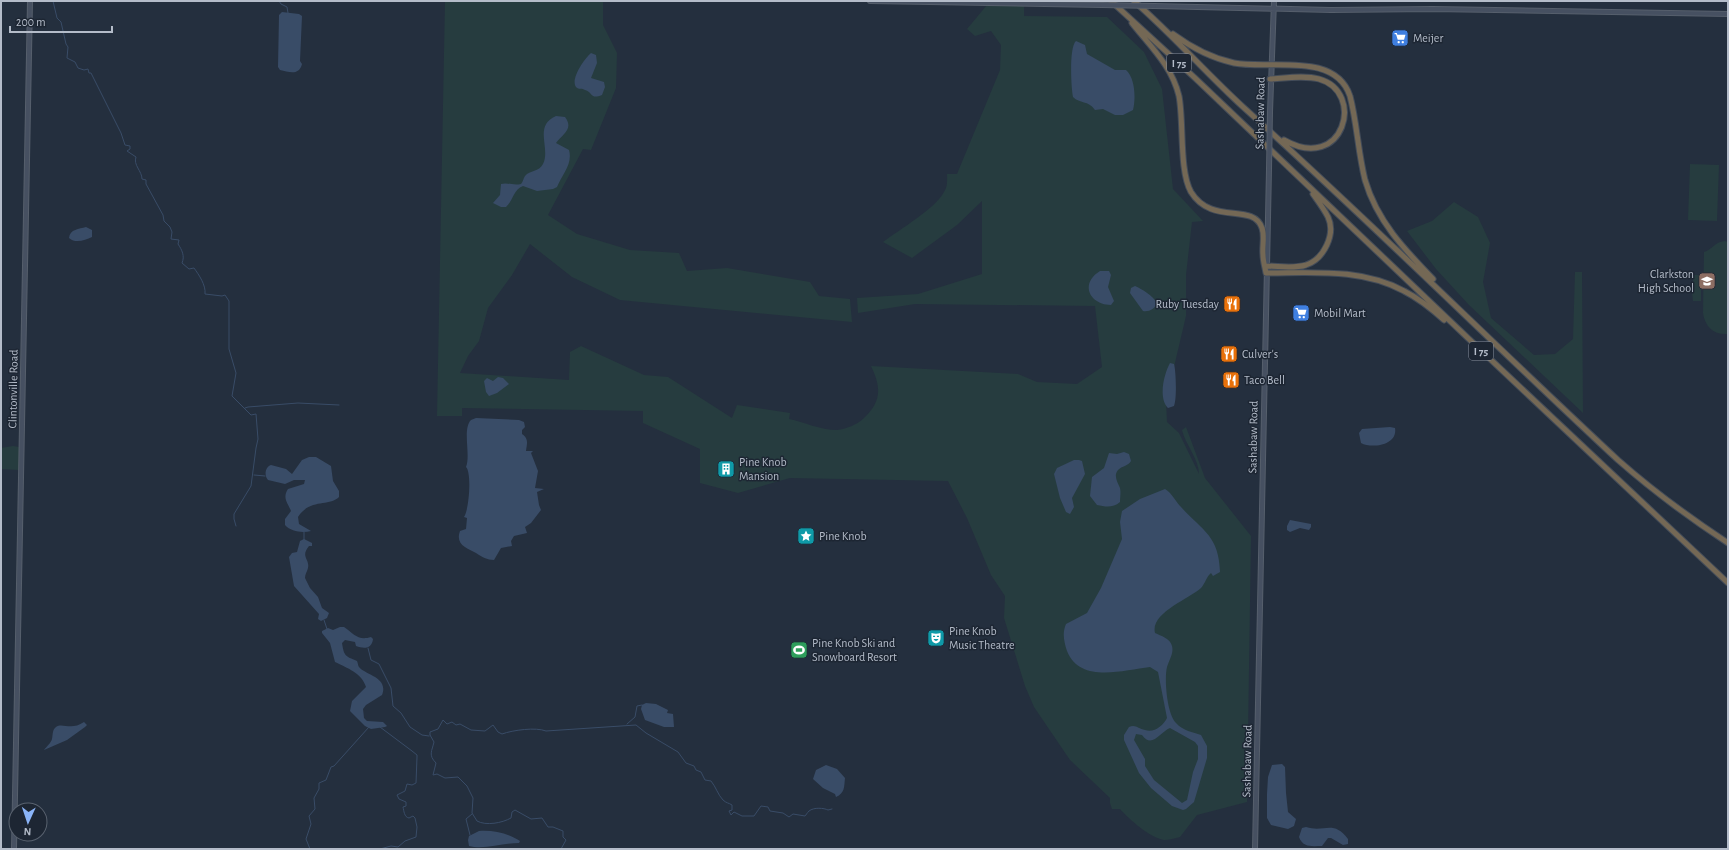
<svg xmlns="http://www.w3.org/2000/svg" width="1729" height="850" font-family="'Alegreya Sans',sans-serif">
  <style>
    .green { fill: #263c3f }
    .water { fill: #394c67; fill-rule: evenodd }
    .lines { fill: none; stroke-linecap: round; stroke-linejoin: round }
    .stream { stroke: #394c67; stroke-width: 1 }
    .secondary-casing { stroke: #565f6c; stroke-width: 6 }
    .highway-casing { stroke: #434c59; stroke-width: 7 }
    .secondary { stroke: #465061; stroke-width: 4 }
    .highway { stroke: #746855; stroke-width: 5 }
    .secondary-bridge-casing { stroke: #565f6c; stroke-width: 6; stroke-linecap: butt }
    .secondary-bridge { stroke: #465061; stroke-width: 4 }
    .labels { text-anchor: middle; stroke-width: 3; stroke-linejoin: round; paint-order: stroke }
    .shield { fill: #1d2633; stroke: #878f9c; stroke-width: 1 }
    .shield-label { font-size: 11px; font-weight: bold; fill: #b4bcc9 }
    .poi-label { font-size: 12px; fill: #b4bcc9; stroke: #1d2633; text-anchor: start }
    .street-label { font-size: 12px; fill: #b4bcc9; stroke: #1d2633 }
  </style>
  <rect width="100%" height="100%" fill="#242f3e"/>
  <path class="green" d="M445,1H603V25L617,53L616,88L591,150L583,149L548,215L577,234L630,250L679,253L687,271L727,268L810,282L819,296L850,299L852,322L620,300L572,277L530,244L512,275L488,308L479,341L468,356L460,373L569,380L570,352L581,346L644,375L668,377L732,418L737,405L790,413L789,419C804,422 820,430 837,430C846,429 857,425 864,418C882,401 881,387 871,366L1018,374L1037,382L1077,384L1102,367L1095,306L915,304L858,313L857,298L918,294L982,274V201L957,225L912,258L883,242C899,230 936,208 944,192C948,186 947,180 947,174H957L1000,70L1001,45L991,31L975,36L967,29L987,5L1024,6V16L1107,17L1144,52L1162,89L1173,189L1203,221L1192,222L1186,275V316L1166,401L1167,422L1179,433L1199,474C1199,459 1185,444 1182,430L1186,427L1205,478L1251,536L1247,802L1197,815L1180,837C1175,838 1169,840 1164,840C1149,837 1130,820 1120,809H1112L1110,803V798L1070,760L1034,707L1025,686L1004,618L1005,596L991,575L967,518L948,481L790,478L738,493L700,483V449L643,423V411L462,408V416H437Z
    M1690,164L1719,165L1717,221L1688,220Z
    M1454,202L1478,217L1490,243L1483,282L1491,318L1534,355L1555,354L1573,339L1575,272H1582L1583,413L1469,305L1436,269L1407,231L1432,221Z
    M1725,241L1728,242V334C1714,335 1705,327 1703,313L1704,252C1712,250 1714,242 1725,241Z
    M1693,275H1701V301H1693L1691,285H1693Z
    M13,446L19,447V470L1,469V448Z"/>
  <path class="water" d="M282,12L299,14L302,16L300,61L302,64C299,76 289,72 280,70L278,67L279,15Z
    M1076,41L1085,45L1087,54L1115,70H1126C1135,78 1136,98 1133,110L1123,115H1115L1103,109L1095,110C1088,100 1080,104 1073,97C1071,87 1069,47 1076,41Z
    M591,53L596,55L597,63L591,78L604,82L605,87L602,95C590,100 593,92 585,90C582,88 579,90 576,87C570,79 585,58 591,53Z
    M556,116L565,117C574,129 563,134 556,143L569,150C573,164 562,175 557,187L553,189L537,191L523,186C513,190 513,201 506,207H501L493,203L500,195L501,184C508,182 513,186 521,184C523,182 523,179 525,176C530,170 539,172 543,164C551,148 533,126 556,116Z
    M86,227L92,230V237C85,240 76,244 69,238C70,229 79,229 86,227Z
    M1100,271H1109L1111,275L1108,287L1114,301L1111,305C1090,305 1079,284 1100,271Z
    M1135,286C1142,289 1153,296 1157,303C1155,309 1149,312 1143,311L1130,293L1131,288Z
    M1170,363L1174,364C1176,371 1177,399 1174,406L1168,408C1158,398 1164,374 1170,363Z
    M498,377L503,378L509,384L497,393L489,396L486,392L484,381L487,378L493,381Z
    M476,418L519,420L524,422L525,427L522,430V434C529,439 527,443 526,451H533L531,453L538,471L535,488L544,489L537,492L539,505L541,510L531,523L525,527L527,533L514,536L511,541L512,546L501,548L494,560C487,560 482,557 476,553C467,548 455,545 460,531L466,529L467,518L464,517C469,510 472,473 466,467C471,455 462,429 471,420Z
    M1390,427L1395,428C1398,445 1372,449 1361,443L1359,433L1362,429Z
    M1124,452L1129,454L1131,461C1128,466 1122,466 1118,470C1113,476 1118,483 1120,488C1121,492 1120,498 1120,502C1113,508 1106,507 1097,505L1090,496L1092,477L1104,468L1109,453L1117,454Z
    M309,457H316L331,466L333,481L339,491V497C329,507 310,498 298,517L299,524L311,531C303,533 291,532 285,525V519L291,511C288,503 282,498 288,489L304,484L305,480H294L285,484L268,480C264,476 265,467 271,465L286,469L292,474L302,460Z
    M1074,460H1079L1082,461L1085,474L1072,498L1074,507L1070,514L1066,512L1060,498L1054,474L1057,468Z
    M1165,489C1172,493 1176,502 1181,507C1203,531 1219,536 1220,572L1213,576L1211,573L1209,575C1206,579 1204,585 1201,588C1189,599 1150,613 1155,633C1161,636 1170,638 1172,646C1174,653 1169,660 1167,667C1164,679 1167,714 1176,723C1183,731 1193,732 1201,735L1207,746V758L1194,802L1186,809L1183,810L1172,806L1151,788L1139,773L1124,740V735L1129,727C1136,724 1138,729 1145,730C1154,733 1163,726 1167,718L1158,672L1150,667C1123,670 1080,684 1067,651C1064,642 1062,633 1066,624L1087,613L1101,588L1122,539L1120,522L1122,511L1140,499ZM1170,728L1195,742L1198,746V759L1193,772L1187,800L1182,803L1154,780L1145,766V759L1134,740L1136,734L1142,735C1152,749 1160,732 1170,728Z
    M1290,520L1311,524V527L1309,530L1300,528L1290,532L1287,530V526Z
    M304,539L312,543V546H309C300,557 310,559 308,568C307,572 305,574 305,578L310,588L318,597L322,608L329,613L327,618L321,621L318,619L319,614L294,586L289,557L292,553L297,552L300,541Z
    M340,627H344C354,634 358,641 371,637L373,639C372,649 364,649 356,646L355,642L345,640L342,643C344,656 345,656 357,661C358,663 358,666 359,667C365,675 389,677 382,695L366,705L363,709L364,718L367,721L383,722L387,726L385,727L371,729L365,726L350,711L352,701L366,687C362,673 347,668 335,662L330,643L322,633V631L328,628L333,630Z
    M646,703L656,704L668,710L667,713L673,714L674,727H664L645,720L641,709L642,705Z
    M84,722L87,725L85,727L67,740L44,750C47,746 51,743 52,739C53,735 52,730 56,727C62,722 71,731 84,722Z
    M1282,764L1285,767L1286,793L1288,812L1296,819L1294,826L1288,829L1271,825L1267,818V794L1268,777L1272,765Z
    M826,765L837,769L845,778C844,787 845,793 836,797L835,794L823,788L813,779L816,770Z
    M1306,827C1325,833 1333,819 1348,839V844L1343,845L1331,838H1328L1322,846C1312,846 1303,848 1299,837L1302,828Z
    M479,831C493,830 508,833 520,841L519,843C503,843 484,850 469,846L468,840L469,836Z"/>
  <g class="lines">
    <path class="stream" d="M53,1L57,18L61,22L66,44L68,47L67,58L75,62L78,68L84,70L88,69L89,73H91L121,133L125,145L130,146V149L127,151L136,157C133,165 142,171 142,179L146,180V184L163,215L164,221L170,227L172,232L171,239L179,240L178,244C182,250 185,256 182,263L189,269L194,268C199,275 206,285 205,294L222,296L225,295L229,301V349L236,373L232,396L251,415L256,414L258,439L256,448L251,486L234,514V519L236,526
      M279,1L281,4L287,7L288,13
      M245,408L248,407L298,403L339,405
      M254,475L265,476
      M304,532V540
      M324,620L327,629
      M368,648L371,660L379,664L391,688L393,706L401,713L410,727L422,735L429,736
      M627,724L635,717L637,706L642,705
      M380,727L412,751L417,755V757L416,783L412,785L407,784L405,791L397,795L399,799L406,802V806L403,807C404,811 404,817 409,818L413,816L415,818L417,827L416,837L405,841L398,847L391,846L380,849
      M430,735V732L438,729L443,720L447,724L452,722L456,725L460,724L471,730L485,731L493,725L498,732L502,734C513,730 536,727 546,731L636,725L646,733L678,752L686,763L694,766L696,770L701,772L705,780L711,781C716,787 718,795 723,800C726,803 729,803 732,805V810L729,811L731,815L734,812L742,816H754L761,806L768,807L770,811L783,813L789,817L793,814L805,816C806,815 807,813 809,811C814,807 824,808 828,810L832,809
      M430,735L434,742C432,751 428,755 436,763L433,775L437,774L445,778L458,777L467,786L473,798L472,813L477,821C486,826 502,823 511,818L512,812L515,810L531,819L542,818L548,827H553L563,831V837L566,840L561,849
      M470,835L466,819L472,814
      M310,849L306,839L311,824L309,816L315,809L314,798L319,789V783L326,780L331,767L334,766L369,727"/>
    <defs>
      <path id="secondary" d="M870,1L1102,5
        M1154,6L1331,10L1433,9L1728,14
        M1270,112L1274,1
        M14,849L30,1
        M1255,849L1269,169"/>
      <path id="highway" d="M1111,1L1195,78L1470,340L1728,583
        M1134,1C1172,34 1205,72 1242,106C1370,221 1492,343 1618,460C1652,490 1690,518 1728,543
        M1132,23C1150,46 1172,66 1179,96C1184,122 1179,171 1191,192C1212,226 1253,202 1262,228C1265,236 1262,246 1263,255C1263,261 1265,267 1266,273C1313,273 1361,268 1404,291C1418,298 1432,309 1444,320
        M1173,34C1192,48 1211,58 1234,63C1270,70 1335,51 1350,96C1357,123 1358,152 1365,180C1377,221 1404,249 1433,279
        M1270,79C1286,78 1305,75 1319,79C1366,92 1344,174 1284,140
        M1266,266C1279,266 1293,269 1306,265C1324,259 1336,234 1328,217C1324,209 1318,201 1313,194"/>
    </defs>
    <use href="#secondary" class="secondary-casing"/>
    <use href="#highway" class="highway-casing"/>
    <use href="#secondary" class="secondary"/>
    <use href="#highway" class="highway"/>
    <defs>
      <path id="secondary-bridge" d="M1102,5L1154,6
        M1269,169L1270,112"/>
    </defs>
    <use href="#secondary-bridge" class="secondary-bridge-casing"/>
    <use href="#secondary-bridge" class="secondary-bridge"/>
  </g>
  <defs>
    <symbol id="supermarket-square" viewBox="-11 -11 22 22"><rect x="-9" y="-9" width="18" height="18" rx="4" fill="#3f7fe0" stroke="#1d2633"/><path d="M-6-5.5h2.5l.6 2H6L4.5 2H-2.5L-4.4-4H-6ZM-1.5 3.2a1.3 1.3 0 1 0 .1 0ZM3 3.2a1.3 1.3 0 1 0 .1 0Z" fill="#fff"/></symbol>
    <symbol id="school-square" viewBox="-11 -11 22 22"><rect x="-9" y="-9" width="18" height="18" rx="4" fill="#8d6e63" stroke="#1d2633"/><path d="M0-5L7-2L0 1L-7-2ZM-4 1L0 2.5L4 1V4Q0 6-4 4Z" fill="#fff"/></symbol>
    <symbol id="restaurant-square" viewBox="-11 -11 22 22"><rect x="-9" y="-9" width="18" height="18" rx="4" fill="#e8710a" stroke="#1d2633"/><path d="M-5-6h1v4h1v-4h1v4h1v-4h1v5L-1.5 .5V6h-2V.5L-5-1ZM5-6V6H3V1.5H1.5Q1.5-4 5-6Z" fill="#fff"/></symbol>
    <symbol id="building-square" viewBox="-11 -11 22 22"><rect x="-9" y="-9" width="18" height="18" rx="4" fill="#0f9aa8" stroke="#1d2633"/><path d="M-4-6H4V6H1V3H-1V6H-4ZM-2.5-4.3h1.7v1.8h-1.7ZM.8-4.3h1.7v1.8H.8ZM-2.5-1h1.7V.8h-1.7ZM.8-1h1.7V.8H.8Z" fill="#fff"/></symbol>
    <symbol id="sight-square" viewBox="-11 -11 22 22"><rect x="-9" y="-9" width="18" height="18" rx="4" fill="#0f9aa8" stroke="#1d2633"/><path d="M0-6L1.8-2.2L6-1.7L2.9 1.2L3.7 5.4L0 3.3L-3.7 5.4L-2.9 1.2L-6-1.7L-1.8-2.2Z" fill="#fff"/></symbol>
    <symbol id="theatre-square" viewBox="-11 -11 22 22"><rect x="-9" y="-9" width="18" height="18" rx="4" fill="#0f9aa8" stroke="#1d2633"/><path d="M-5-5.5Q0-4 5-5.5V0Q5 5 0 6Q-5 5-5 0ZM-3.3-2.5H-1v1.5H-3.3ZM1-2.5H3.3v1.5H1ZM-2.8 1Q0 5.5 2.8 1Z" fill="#fff"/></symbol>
    <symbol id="stadium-square" viewBox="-11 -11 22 22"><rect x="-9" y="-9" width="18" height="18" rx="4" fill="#2e9e5b" stroke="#1d2633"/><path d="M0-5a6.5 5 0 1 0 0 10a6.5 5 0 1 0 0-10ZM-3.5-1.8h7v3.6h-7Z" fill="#fff"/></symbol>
  </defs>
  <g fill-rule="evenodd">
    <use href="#supermarket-square" x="1390" y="28" width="20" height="20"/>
    <use href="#school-square" x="1697" y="271" width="20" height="20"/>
    <use href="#restaurant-square" x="1222" y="294" width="20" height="20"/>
    <use href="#supermarket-square" x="1291" y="303" width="20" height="20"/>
    <use href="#restaurant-square" x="1219" y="344" width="20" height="20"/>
    <use href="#restaurant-square" x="1221" y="370" width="20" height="20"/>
    <use href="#building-square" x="716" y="459" width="20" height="20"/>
    <use href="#sight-square" x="796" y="526" width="20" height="20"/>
    <use href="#theatre-square" x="926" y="628" width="20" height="20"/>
    <use href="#stadium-square" x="789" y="640" width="20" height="20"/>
  </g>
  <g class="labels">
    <g class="shield">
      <rect x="1167" y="54" width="24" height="18" rx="3"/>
      <rect x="1469" y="342" width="24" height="18" rx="3"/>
    </g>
    <g class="shield-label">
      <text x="1179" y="67">I 75</text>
      <text x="1481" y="355">I 75</text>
    </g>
    <g class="poi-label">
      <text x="1413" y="42">Meijer</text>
      <text x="1694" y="278" text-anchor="end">Clarkston<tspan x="1694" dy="14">High School</tspan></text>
      <text x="1219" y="308" text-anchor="end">Ruby Tuesday</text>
      <text x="1314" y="317">Mobil Mart</text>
      <text x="1242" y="358">Culver's</text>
      <text x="1244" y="384">Taco Bell</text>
      <text x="739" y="466">Pine Knob<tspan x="739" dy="14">Mansion</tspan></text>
      <text x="819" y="540">Pine Knob</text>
      <text x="949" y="635">Pine Knob<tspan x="949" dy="14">Music Theatre</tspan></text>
      <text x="812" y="647">Pine Knob Ski and<tspan x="812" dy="14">Snowboard Resort</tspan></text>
    </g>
    <g class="street-label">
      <text transform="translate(1260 113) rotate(-89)" y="4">Sashabaw Road</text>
      <text transform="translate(13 389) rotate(-89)" y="4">Clintonville Road</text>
      <text transform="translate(1253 437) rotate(-89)" y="4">Sashabaw Road</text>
      <text transform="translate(1247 761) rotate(-89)" y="4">Sashabaw Road</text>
    </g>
  </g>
  <rect width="1729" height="850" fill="none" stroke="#b4bcc9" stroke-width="4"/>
  <g transform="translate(28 822) rotate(183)"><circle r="19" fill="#1d2633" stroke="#59626f"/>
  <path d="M0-3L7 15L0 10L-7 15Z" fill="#8ab4f8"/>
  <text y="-6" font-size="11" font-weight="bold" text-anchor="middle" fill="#b4bcc9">N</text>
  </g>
  <path d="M10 26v6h102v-6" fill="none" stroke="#b4bcc9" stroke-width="2"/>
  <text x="16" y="26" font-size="12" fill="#b4bcc9" stroke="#1d2633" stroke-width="3" paint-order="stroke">200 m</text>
</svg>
